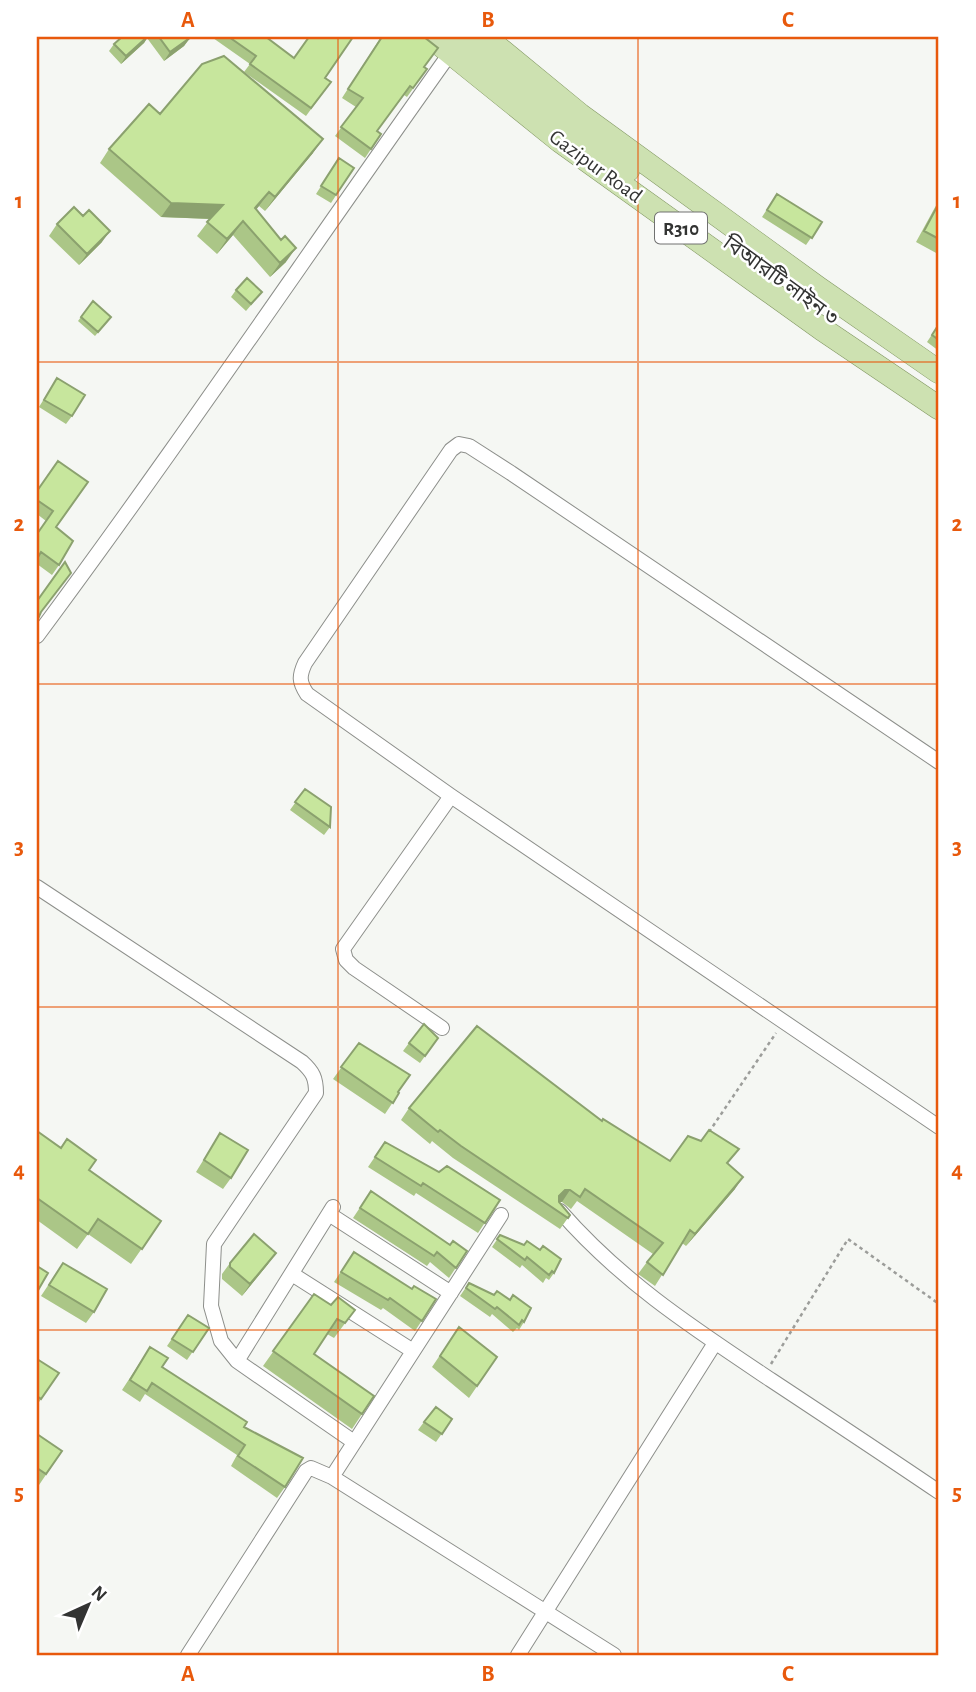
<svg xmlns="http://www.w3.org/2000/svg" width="976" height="1692" font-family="'Alegreya Sans','Noto Sans Bengali',sans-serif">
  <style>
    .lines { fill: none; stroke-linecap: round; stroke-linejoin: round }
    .street-casing { stroke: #8d8f8b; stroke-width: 16 }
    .primary-casing { stroke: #829763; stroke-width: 24 }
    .path { stroke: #9c9d9a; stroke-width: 2.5; stroke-dasharray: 3.5 3.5; stroke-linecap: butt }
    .street { stroke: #fff; stroke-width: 14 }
    .primary { stroke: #cde1b1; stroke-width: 23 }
    .wall { fill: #abc687 }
    .shaded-wall { fill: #8ba16e }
    .building { fill: #c7e69d; stroke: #8ba16e; stroke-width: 2 }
    .grid { fill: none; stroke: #e8590c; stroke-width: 2; stroke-opacity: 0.55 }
    .labels { text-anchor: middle; stroke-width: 5; stroke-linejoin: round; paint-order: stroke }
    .shield { fill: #fff; stroke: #707170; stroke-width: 2 }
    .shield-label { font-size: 19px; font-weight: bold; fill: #333433 }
    .street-label { font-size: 21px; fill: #333433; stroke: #fff }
    .neatline { fill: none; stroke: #e8590c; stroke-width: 2.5 }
    .grid-label { font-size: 23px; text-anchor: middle; font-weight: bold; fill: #e8590c }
  </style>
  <rect width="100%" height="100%" fill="#f5f7f3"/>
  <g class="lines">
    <defs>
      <path id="street" d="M37,636C179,445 312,247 451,52
        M939,762L511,473L469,446L459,444L451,450L305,663C299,676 299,682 307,694L451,796L939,1127
        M37,887L302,1062C313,1072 316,1078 316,1093L214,1244L211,1306L221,1341L237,1361L354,1442
        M442,1028L354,968L346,960L343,949L451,796
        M560,1211C622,1282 693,1328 771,1380C827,1417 883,1454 939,1492
        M329,1214L451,1293
        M292,1274L413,1351
        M237,1361L333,1207
        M332,1477L501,1215
        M188,1655L306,1471L311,1468L332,1477L614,1655
        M518,1655L715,1343"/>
      <path id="primary" d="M431,37L560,141L822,329L939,408
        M459,37L570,129L628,170
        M485,37L580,115L818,288L939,372"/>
    </defs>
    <use href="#street" class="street-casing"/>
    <use href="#primary" class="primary-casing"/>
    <path class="path" d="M709,1132L776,1033
      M771,1364L848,1239L939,1304"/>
    <use href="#street" class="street"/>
    <use href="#primary" class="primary"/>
  </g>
  <path class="wall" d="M122,37H190L184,46L164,61L147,38L144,43L121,64L109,51L114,44Z
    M214,37H266L294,58L331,82L306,116L244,72L250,64L213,38Z
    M381,37L427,69L407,97L404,95L377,131L381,134L365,158L335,136L356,107L342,98Z
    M160,114L313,153L265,211L259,206L256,210L281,240L286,262L270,277L233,235L217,254L197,236L210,219L161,217L100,163L109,149Z
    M339,158L354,168L331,203L316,194Z
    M777,194L822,222L806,245L762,217Z
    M939,200V252L938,254L916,242Z
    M57,224L102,242L79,265L49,236Z
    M236,290L262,292L246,311L231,297Z
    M93,301L108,321L95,336L78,321Z
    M939,324V351L927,342Z
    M57,378L72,416L66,424L39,407Z
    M58,461L56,528L59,565L52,575L37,564V534L46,521L37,514V491Z
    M305,789L330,827L324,835L290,810Z
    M438,1038L420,1063L403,1051L409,1043Z
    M359,1043L399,1093L385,1114L333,1079Z
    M409,1108L602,1121L670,1161L728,1164L735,1189L686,1246L682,1243L655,1286L638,1274L653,1254L577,1201L571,1209L562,1202H559L570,1215L560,1229L453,1158L432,1141L430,1144L401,1120Z
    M37,1131L89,1170L161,1221L131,1264L88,1234L77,1249L37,1220Z
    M220,1133L231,1178L223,1189L196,1172Z
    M385,1142L439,1172L500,1200L478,1233L416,1193L414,1196L368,1167Z
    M371,1191L450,1245L467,1251L449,1278L430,1262L427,1266L353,1218Z
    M500,1235L524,1245L554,1273L549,1280L546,1278L543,1283L522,1265L520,1268L492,1247Z
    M354,1252L412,1289L436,1299L415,1331L383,1308L381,1310L334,1282Z
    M63,1263L94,1312L86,1323L41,1296Z
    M230,1263L268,1264L242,1296L222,1279V1274Z
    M469,1283L524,1322L519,1330L517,1328L513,1332L492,1314L490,1317L460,1296Z
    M314,1294L331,1305L355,1310L334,1338L327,1334L314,1354L362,1414L352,1429L263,1366Z
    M188,1315L209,1328L187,1360L167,1346Z
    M459,1327L497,1357L469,1398L432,1367Z
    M150,1347L162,1367L244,1427L285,1487L277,1498L231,1466L237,1455L145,1394L140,1402L122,1390Z
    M37,1359L59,1373L37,1405Z
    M452,1419L436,1442L418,1430L424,1422Z
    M37,1434L62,1451L37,1488Z"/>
  <path class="shaded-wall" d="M148,37L144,43L121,64L126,56Z
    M191,37L184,46L164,61L170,52Z
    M323,139L313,153L265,211L275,197Z
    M269,192L259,206L245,222L255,208Z
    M171,203L223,205L213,219L161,217Z
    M243,221L233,235L217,254L227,239Z
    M110,231L102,242L79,265L87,254Z
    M296,248L286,262L270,277L280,263Z
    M743,1177L735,1189L686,1246L695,1234Z
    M565,1190H570L562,1202H557L551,1208L559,1196Z
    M276,1253L268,1264L242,1296L250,1284Z"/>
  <path class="building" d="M122,37H147L126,56L114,44Z
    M159,37H191L170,52Z
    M229,37H266L294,58L309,37H353L325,78L331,82L311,108L250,64L256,56Z
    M382,37H424L438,48L424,67L427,69L413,88L410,86L377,131L381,134L371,149L341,127L363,98L348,89Z
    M224,56L323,139L275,197L269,192L255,208L281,240L285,236L296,248L280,263L243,221L227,239L207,222L223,205L171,203L109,149L149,104L160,114L202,64Z
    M339,158L354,168L336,195L321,186Z
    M777,194L822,222L812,238L767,210Z
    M939,203V239L924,231Z
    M74,207L83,216L89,210L110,231L87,254L57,224Z
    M247,278L262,292L251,304L236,290Z
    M93,301L111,317L98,332L81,317Z
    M939,324V340L932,335Z
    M57,378L85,395L72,416L44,400Z
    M58,461L88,482L56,527L73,541L59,565L41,552L37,559V534L53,511L37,500V491Z
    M65,562L71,573L41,612L37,621V601Z
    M305,789L331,807L330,827L295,802Z
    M424,1024L438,1038L425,1056L409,1043Z
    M477,1026L602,1121L603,1119L670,1161L688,1136L701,1141L709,1130L739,1149L727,1163L743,1177L695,1234L690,1230L663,1275L647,1262L663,1243L585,1189L580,1197L570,1190H565L559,1196V1202L570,1215L568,1218L461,1146L440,1130L438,1132L409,1108Z
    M359,1043L410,1075L398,1092L399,1093L393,1103L341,1067Z
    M37,1131L61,1148L67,1139L96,1160L89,1170L161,1221L142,1249L98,1219L88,1234L37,1198Z
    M220,1133L248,1150L231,1178L204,1160Z
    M385,1142L439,1172L447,1166L500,1200L485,1223L423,1183L421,1186L375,1157Z
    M371,1191L450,1245L453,1241L467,1251L456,1268L437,1252L434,1256L360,1208Z
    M254,1234L276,1253L250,1284L230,1267V1263Z
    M500,1235L524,1245L527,1241L540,1250L543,1246L561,1259L554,1273L552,1271L549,1275L527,1257L525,1260L497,1239Z
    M354,1252L412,1289L414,1286L436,1299L422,1321L390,1298L388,1300L341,1272Z
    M63,1263L107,1289L94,1312L49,1285Z
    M37,1266L48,1273L37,1292Z
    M469,1283L494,1295L497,1291L510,1300L513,1295L531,1308L524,1322L522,1320L519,1325L497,1307L495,1309L466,1288Z
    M314,1294L331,1305L338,1297L355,1310L345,1323L337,1319L314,1354L374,1396L362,1414L273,1351Z
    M188,1315L209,1328L193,1352L172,1339Z
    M459,1327L497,1357L477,1386L440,1356Z
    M150,1347L168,1358L162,1367L247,1422L244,1427L303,1458L285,1487L238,1456L245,1445L152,1383L147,1391L130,1380Z
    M37,1359L59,1373L41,1399L37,1396Z
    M436,1407L452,1419L442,1434L424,1422Z
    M37,1434L62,1451L46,1474L37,1468Z"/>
  <path class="grid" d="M338,37V1655M638,37V1655M37,362H939M37,684H939M37,1007H939M37,1330H939"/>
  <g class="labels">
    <rect class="shield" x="655" y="212.5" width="52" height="31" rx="5"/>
    <g class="shield-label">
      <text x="681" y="235">R310</text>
    </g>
    <g class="street-label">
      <text transform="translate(596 166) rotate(36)" y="7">Gazipur Road</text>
      <text transform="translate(781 280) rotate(36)" y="7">বিআরটি লাইন ৩</text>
    </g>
  </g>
  <rect width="976" height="1692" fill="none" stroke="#ffffff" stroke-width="77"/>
  <g transform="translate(88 1605) rotate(44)" stroke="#ffffff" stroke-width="5" paint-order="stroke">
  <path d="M0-5L12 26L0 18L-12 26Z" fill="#333433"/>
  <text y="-10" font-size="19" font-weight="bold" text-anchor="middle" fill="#333433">N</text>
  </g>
  <rect x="38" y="38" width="899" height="1616" class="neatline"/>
  <g class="grid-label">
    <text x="188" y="27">A</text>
    <text x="488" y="27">B</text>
    <text x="788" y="27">C</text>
    <text x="19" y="208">1</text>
    <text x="957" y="208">1</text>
    <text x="19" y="531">2</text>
    <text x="957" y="531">2</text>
    <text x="19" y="854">3</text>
    <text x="957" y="854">3</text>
    <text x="19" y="1177">4</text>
    <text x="957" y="1177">4</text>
    <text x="19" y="1500">5</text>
    <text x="957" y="1500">5</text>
    <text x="188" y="1681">A</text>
    <text x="488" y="1681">B</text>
    <text x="788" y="1681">C</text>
  </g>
</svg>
